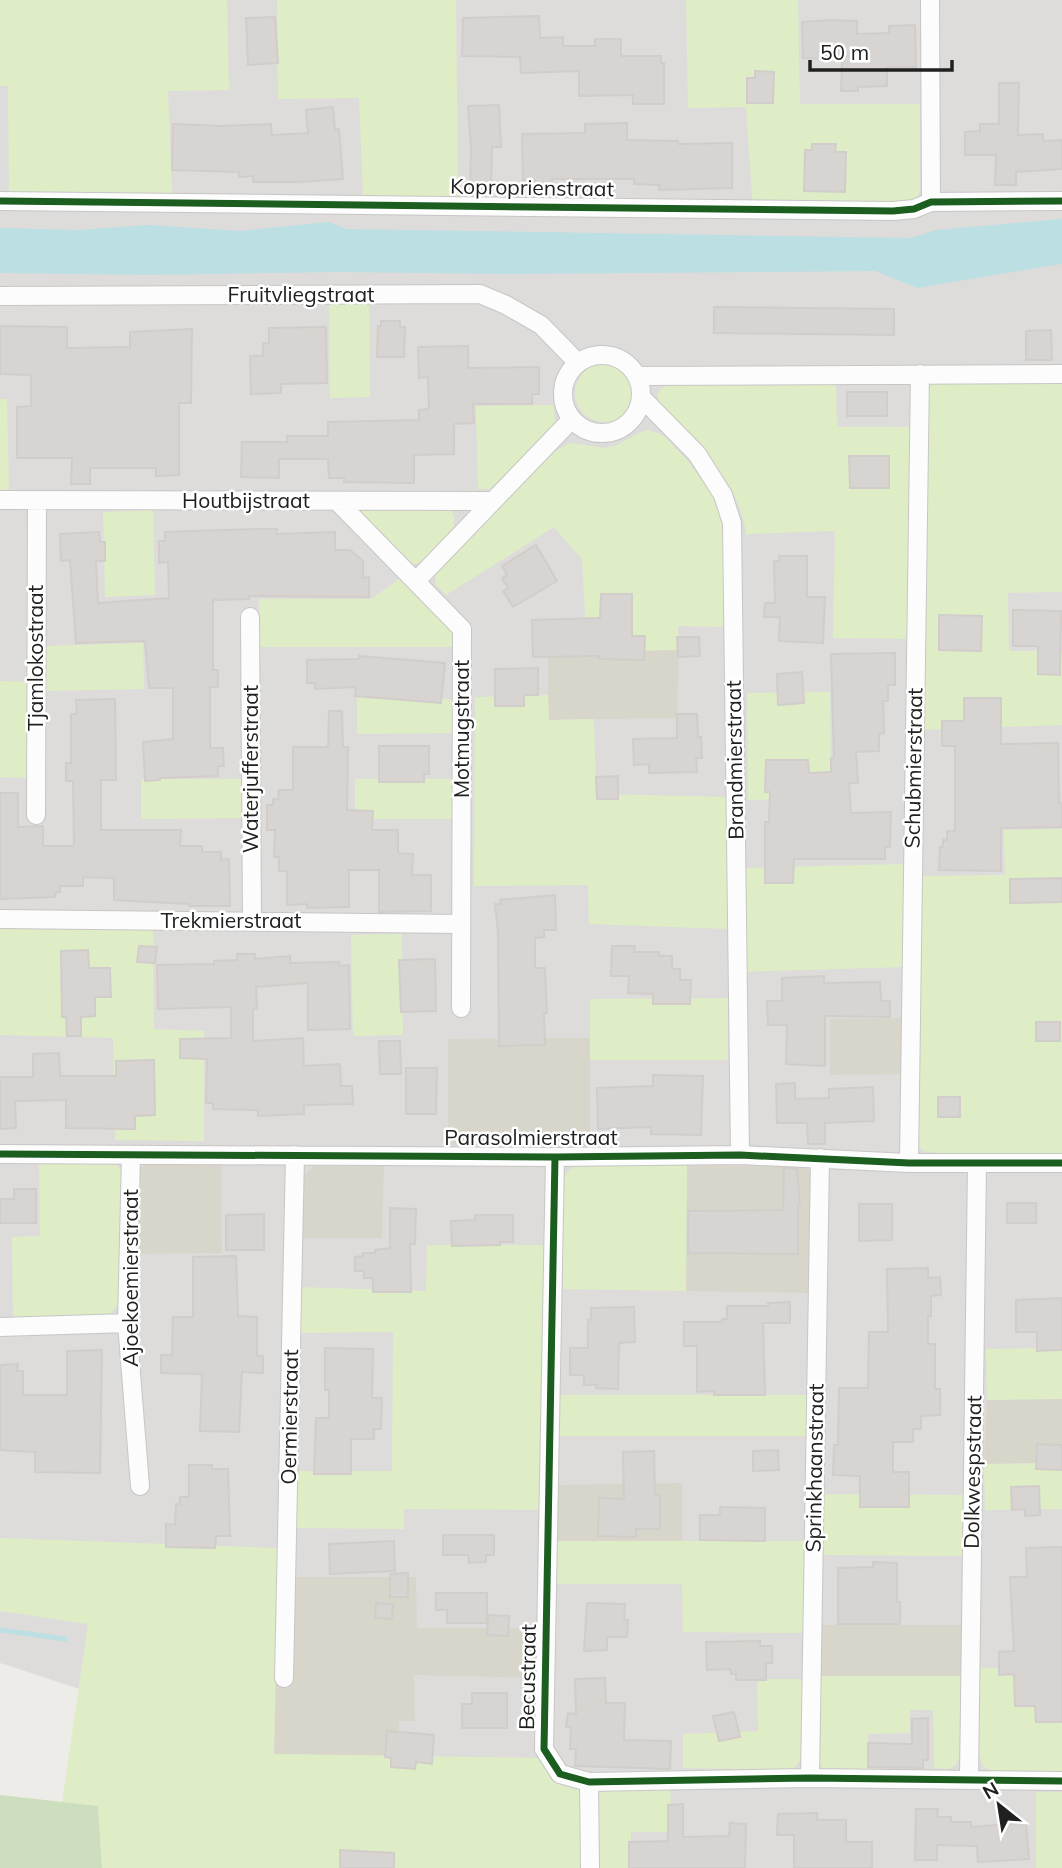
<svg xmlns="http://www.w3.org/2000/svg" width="1062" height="1868" font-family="Mulish,sans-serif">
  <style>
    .residential { fill: #dddcda }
    .construction { fill: #d8d6ca }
    .grass { fill: #dfedc6 }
    .forest { fill: #ccdebd }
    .water { fill: #bbdfe3 }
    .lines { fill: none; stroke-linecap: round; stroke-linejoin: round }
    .stream { stroke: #bbdfe3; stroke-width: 5 }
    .building { fill: #d7d4d1; stroke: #d1cdca; stroke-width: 2 }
    .street-casing { stroke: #c7c6c5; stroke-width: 20 }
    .street { stroke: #fcfcfc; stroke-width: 18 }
    .cycleway-casing { stroke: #fff; stroke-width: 11 }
    .cycleway { stroke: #1b5e20; stroke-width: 7 }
    .labels { text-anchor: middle; stroke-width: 5; stroke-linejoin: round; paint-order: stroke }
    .street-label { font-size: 21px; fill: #202020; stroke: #fff }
  </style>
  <rect width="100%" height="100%" fill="#eeece9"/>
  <path class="residential" d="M0,0H1062V1868H629L0,1663Z"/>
  <path class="construction" d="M679,650L677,718L548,720V653Z
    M908,1018V1074L830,1075V1019Z
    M590,1038V1145H448V1039Z
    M147,1163H221L222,1253L135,1254L139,1169Z
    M687,1165L805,1166L812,1175L813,1293L686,1291Z
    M314,1166H384L382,1238H299L300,1180Z
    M1062,1399V1463L984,1464L987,1400Z
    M682,1483V1541H555V1485Z
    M291,1577H416L417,1628H540V1678L414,1675L415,1721H399V1756L274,1754L276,1683H290Z
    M816,1625H963L962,1676H815Z"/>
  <path class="grass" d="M0,0H227L229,90L168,91L172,196H9L8,86H0Z
    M277,0H456L458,196L363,197L359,98L278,99Z
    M686,0H798L800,104H920V189L917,199L910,206L753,210L746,107L688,108Z
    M329,304H369L370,397L330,398Z
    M575 393a29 29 0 1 1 58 0a29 29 0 1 1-58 0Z
    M836,380L837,427H916L914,639L833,638L835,531L746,534C740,483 697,442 663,407L658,399V392L671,382Z
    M934,382H1062V592L1008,593L1009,651H1062V725L922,730L928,386Z
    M0,399H7L9,490H0Z
    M553,405L556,425L490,489H478L476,406Z
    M649,430L664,436L688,461L712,495L725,527L727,627L678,626L679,650L587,651L582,559L554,527L446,595L436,585L435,576L443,564L554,452L570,443L604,448L615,446L641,432Z
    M358,509L451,510L454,517V529L421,562L414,564L400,556Z
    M153,510L155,595L105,597L103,512Z
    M401,578L454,634L453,647H260L259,599H371Z
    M143,643L144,689L45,691V646Z
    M0,681L31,682L30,778L0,777Z
    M357,692L455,700V733L357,734Z
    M830,692L831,799L748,800L747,693Z
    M548,695L549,720L594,719L596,794L727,797L729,929L589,924L588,885L474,886L475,697Z
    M141,779H245V818L141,819Z
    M355,779H456V819H355Z
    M1062,829V1154L936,1153L923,1151L916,1142V876L1005,875L1004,830Z
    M904,864L905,967L741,972L739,868Z
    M153,927L154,1029L204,1031V1141L115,1140L113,1038L0,1035V928Z
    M402,934L403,1035L353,1036L351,935Z
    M728,998V1060H590V999Z
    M39,1162H113L123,1172L119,1304L112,1312L102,1318L13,1319L12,1237L40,1236Z
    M576,1165H687L686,1291L563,1289V1183L566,1174Z
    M427,1245H549L541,1510L404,1509V1529L292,1528L293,1471H392L393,1332L296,1333L297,1287L426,1291Z
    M1062,1348V1399L987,1400L986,1349Z
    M557,1395H810V1436H557Z
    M1062,1463V1509L985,1510L984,1464Z
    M818,1494L964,1495V1556L817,1555Z
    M0,1538L278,1548L274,1754L542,1758L580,1787L586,1801V1868H102L98,1806L62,1802L88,1624L0,1611Z
    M555,1541H806L805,1633L683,1632L682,1584H555Z
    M1062,1667V1771H994L984,1767L979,1756L980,1668Z
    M815,1676H962L959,1757L956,1765L948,1769L934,1768L933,1710H910V1733L868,1734L869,1770L824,1769L817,1762Z
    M757,1679H806L805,1753L793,1770L683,1768V1734L758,1731Z
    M605,1786L670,1787L672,1832H631V1868H598L595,1799Z
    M1036,1792H1062V1868H1036Z"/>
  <path class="forest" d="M0,1795L98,1806L102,1868H0Z"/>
  <path class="water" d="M1062,219V264L917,288L875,271L503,274L339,272L150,275L0,273V228L80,230L148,225L240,231L329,222L346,229L911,238L936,230Z"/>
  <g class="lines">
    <path class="stream" d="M0,1630L65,1639"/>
  </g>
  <path class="building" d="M539,16L540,38L563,37V46H595V39H621V56H661V63H664V104H633V95L579,96V71L521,73L520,57L462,56L463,18Z
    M275,17L278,63L248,65L246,18Z
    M832,20L857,21V34L889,33V26L915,25L916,67H887V86L858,87V91H841L842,59L803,58L802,22Z
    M755,71L774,72L773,103H747V78H755Z
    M999,83H1019L1018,135L1043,134V141L1062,140V169L1016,172V185H995L996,155H965V132L980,131V124H999Z
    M499,105L501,147H492L491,191L470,190L471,148L468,106Z
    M333,107L335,130L339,129L343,179L297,182H253V176L239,177V172L172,170L173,124L222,126L271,124L272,135L308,133L306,110Z
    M627,123V140L678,141V144L732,143V188L659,190V185L634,184V179H552V185H535V180H523L522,134L585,133V124Z
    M812,144H836L835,152H846L845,192L804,191L805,150H812Z
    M714,307L894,309V335L714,333Z
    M381,321H400V327H405L404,357H377L378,326H381Z
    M0,326L67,327V348L130,347V332L192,329L191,403H179V475L156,476V468H90V484H71L72,458H17V407L31,406V375L0,374Z
    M326,327L327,383L281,384V393L251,394L250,356H263V343H269V328Z
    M1051,330L1052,360H1026V331Z
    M468,346V368L539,367V394H532V404H473L474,423L454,424V454L414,455V483L344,482V478H329L328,459H279V478L241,477L242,442H287V436H328V422L419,420V410L429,409L428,377L419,378L418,347Z
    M847,392H887V416H847Z
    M849,456H889V488H850Z
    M259,529H277L276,534L335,532V550H350L363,561V578L369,577V597L249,596V599L213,600V670H218V687H210V748H223L224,766H218V776L160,778V780L145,781L143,742L173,739V688H149L145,641L76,643L70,560L61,561L60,534L99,532L100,542H105V561H96L98,603L169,598L168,562L159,563V541H165V532Z
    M536,545L557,581L513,607L503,591L508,588L502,578L507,575L502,566Z
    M779,556H807V597H825L823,643L779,641L780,617H764L765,603H775L774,561H780Z
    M601,594H632V636H645L644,660L599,659V656L533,657L532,620L600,618Z
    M1013,610L1061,611L1060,675L1038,674V646H1013Z
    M939,615L982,616L981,651L939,650Z
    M677,637H699L700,656L678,657Z
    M895,653V685H888V701H883L884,733L879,734V751L856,752L858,783H849L851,813L891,812L890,847H885V859H794L793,883H765V822H769L770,792H765L766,760H808L809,773L831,772V758H834L831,654Z
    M359,656L445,663L441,703L355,696L356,687L315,689V683H307V660L359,659Z
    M538,668V695H524V706H495V669Z
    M802,672L804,703L778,705L777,674Z
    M964,698H1001V744L1058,743L1059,803H1062V827L1001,828V871L939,870L940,847H943V840H947V831H955V746H942V721H964Z
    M115,699L116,780H101V830H181L180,846H202V852H221V860L229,859L230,906H189V904L114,900V878L83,877V886H60V892H56L55,897L0,899V793H18V827L43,826V846H74L73,781H66V763H71V714H77L76,700Z
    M329,711H342L343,747H348L347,810L373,811L372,830H398V853L413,854L412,875H431V911L379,912V870H349V907L307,908V904L287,905V871H279V857H274L275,830H267V805H273V799H278L279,790H293V747H328Z
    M677,714H697L698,737H701L702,758H696L697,772L649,773V764L634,765L633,739L677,738Z
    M379,746H429V774H424V782H379Z
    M618,776V799H597L596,777Z
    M1062,878V902L1010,903V879Z
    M555,895L556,930H544V937L535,938V968H545L547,1013H544L545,1045L499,1046L498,932L495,904H501L500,900Z
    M139,946L157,947L155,963L137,962Z
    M612,946H635L634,952H659V956H672V969H680V980H691L690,1004H653V994L628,993L629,976H611Z
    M88,950L89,968H110L111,997H95V1016L81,1017V1036H67L66,1017H62L61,951Z
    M237,954H255V959L290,956V963L339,962V966L349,965L350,1029L308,1030V983L256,987L257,1008L253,1009V1041L303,1038L304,1066L340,1064L341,1086H352L353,1104L304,1105V1114L258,1116V1110L213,1109V1103H206L207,1059L180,1058V1039L231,1038V1007L158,1009L157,965L214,964V961L237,960Z
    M435,959L436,1011L401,1012L399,960Z
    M824,976V983L880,982L881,1001H890V1017L825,1016V1066L786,1064L787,1025H768L767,1001H782V978Z
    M1036,1022H1060V1041H1036Z
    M379,1041H400L401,1074H380Z
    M59,1053L60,1076H116V1061L154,1060L155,1115L135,1116V1129L66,1128V1100L15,1101L16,1128L0,1129V1077H33V1054Z
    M406,1068H437L436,1114H406Z
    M653,1075L703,1076L701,1135L651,1134V1127L598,1129L597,1088L653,1086Z
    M795,1083V1099L829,1098V1089L873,1087L874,1121L825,1123V1144H808L807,1123H777L776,1084Z
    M938,1097H960V1117H938Z
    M784,1168L797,1169L800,1204H798V1254L688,1253V1211L783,1210Z
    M14,1189H36V1223H0V1199H14Z
    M1007,1203H1036V1223H1007Z
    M859,1204H892V1240L859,1241Z
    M390,1208L416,1209L415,1244H410L411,1292H373V1278H364V1271H355V1257L363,1256V1253H375V1250L390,1248Z
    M264,1214V1250H226V1215Z
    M475,1215H513V1242H500V1245L452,1246L451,1221L475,1220Z
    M236,1256L238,1316L257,1317V1356H263V1373L242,1372L239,1432L200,1431L202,1374L161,1373V1355H172L173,1317H193V1257Z
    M928,1268V1278L940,1277L941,1295L931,1296V1316H928V1344H935V1389H940V1415L921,1416V1429H913V1442H893V1472H909V1507H860V1476L833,1475L834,1445H838L839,1388H868L869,1332H888L887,1269Z
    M1062,1298V1350L1037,1351V1332H1016V1300Z
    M790,1302V1323H763L765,1395H714V1391L697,1392V1346H684V1322H722V1319H727V1306H768V1303Z
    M634,1307L635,1342L619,1343L618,1389L596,1388L597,1385H584V1375H570V1348H588V1320H591V1308Z
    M325,1348L373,1349L372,1398H382L381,1429H374V1439H351V1474H314L316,1418H329V1390H325Z
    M102,1350L100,1473L35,1472V1452L0,1450V1365L18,1364L17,1371H23V1395H67V1351Z
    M1037,1444L1062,1445V1470L1036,1469Z
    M778,1450L779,1470L753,1471V1451Z
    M654,1451L655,1494L660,1495V1529H636V1537L598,1536L599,1498L624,1499L623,1452Z
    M189,1465H212V1469H228L230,1536H216L215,1548L166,1547V1524L175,1525L176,1504H180V1497H189Z
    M1039,1486L1040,1515L1025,1516V1509L1012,1510L1011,1487Z
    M720,1507L765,1508V1541L700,1540V1515H720Z
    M443,1535H494V1555H486V1562L469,1563L468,1555H443Z
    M394,1541L395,1571L330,1574L329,1544Z
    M1062,1547V1722H1036L1035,1706H1015L1014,1674L999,1675V1652L1014,1651L1010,1577H1027L1026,1548Z
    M873,1562L897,1563V1602H900V1624H838V1568L873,1567Z
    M408,1573V1597H390V1574Z
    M436,1593H487V1623H447V1610H436Z
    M376,1603L393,1604L392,1619L375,1618Z
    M587,1603L625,1604L624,1620H628L627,1637H607V1650L584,1651Z
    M488,1615L509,1616L508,1636L487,1635Z
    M760,1641V1646H772V1663H766V1680H736V1674H731L730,1669L707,1670L706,1642Z
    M605,1678L606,1703H625L624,1740L671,1741L670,1769L575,1766L576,1749H570L571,1728L566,1727L568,1713L576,1714L575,1679Z
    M472,1693H507V1728H462V1704H472Z
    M734,1712L740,1737L719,1741L713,1716Z
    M928,1718V1760H923V1768L868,1767V1743L912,1744V1719Z
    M387,1731L434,1735L432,1764L416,1762L415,1769L391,1767V1758L385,1757Z
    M683,1804V1837L729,1836L730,1823L746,1824L745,1868H629V1842L668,1841V1805Z
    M916,1809H938L937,1817H951V1822H971V1827L1026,1823L1029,1859L978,1862L977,1846L937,1845V1860H915Z
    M817,1813V1820H846V1842H872V1868H794V1835H777L778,1814Z
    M340,1850L394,1853V1868H340Z"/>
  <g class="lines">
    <defs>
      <path id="street" d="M930,0L931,202
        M0,201L893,211L914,209L931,202L1062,201
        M0,296L480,294L506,305L541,325L578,363
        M563 394a39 39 0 1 1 78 0a39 39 0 1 1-78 0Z
        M637,376L1062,374
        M641,397L697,454L723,495L732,523L740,1155
        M0,500L491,501
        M337,501L462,629L461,1008
        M416,581L572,419
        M250,617L252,921
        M36,815L37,501
        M0,919L461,924
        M0,1154L555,1157L740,1155L909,1163H1062
        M131,1155L127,1323L140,1486
        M555,1157L544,1749L560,1774L589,1782L810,1778L1062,1781
        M909,1163L920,374
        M0,1327L127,1323
        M284,1678L295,1155
        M810,1778L820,1158
        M969,1780L977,1164
        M589,1782L590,1868"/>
    </defs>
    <use href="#street" class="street-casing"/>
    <use href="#street" class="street"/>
    <defs>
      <path id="cycleway" d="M0,201L893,211L914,209L931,202L1062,201
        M0,1154L555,1157L740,1155L909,1163H1062
        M555,1157L544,1749L560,1774L589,1782L810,1778L1062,1781"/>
    </defs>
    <use href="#cycleway" class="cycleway-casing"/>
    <use href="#cycleway" class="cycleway"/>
  </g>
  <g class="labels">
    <g class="street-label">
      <text transform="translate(532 188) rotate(1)" y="7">Koproprienstraat</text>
      <text x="301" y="302">Fruitvliegstraat</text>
      <text x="246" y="508">Houtbijstraat</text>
      <text transform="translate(36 658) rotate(-90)" y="7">Tjamlokostraat</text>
      <text transform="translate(462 729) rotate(-90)" y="7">Motmugstraat</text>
      <text transform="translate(735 760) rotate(-91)" y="7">Brandmierstraat</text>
      <text transform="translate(914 768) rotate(-89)" y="7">Schubmierstraat</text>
      <text transform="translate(251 769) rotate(-90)" y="7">Waterjufferstraat</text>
      <text x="231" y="928">Trekmierstraat</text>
      <text x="531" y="1145">Parasolmierstraat</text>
      <text transform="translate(131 1278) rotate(-90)" y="7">Ajoekoemierstraat</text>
      <text transform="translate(290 1417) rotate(-89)" y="7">Oermierstraat</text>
      <text transform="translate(815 1468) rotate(-89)" y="7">Sprinkhaanstraat</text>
      <text transform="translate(973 1472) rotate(-89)" y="7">Dolkwespstraat</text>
      <text transform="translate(528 1677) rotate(-89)" y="7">Becustraat</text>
    </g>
  </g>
  <g transform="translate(999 1805) rotate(330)" stroke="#ffffff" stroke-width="5" paint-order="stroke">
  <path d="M0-5L12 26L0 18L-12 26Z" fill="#202020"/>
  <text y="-10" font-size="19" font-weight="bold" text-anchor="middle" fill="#202020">N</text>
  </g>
  <path d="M810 60v10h142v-10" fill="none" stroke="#202020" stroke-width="3.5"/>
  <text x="820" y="60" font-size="21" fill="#202020" stroke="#ffffff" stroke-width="5" paint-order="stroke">50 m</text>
</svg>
